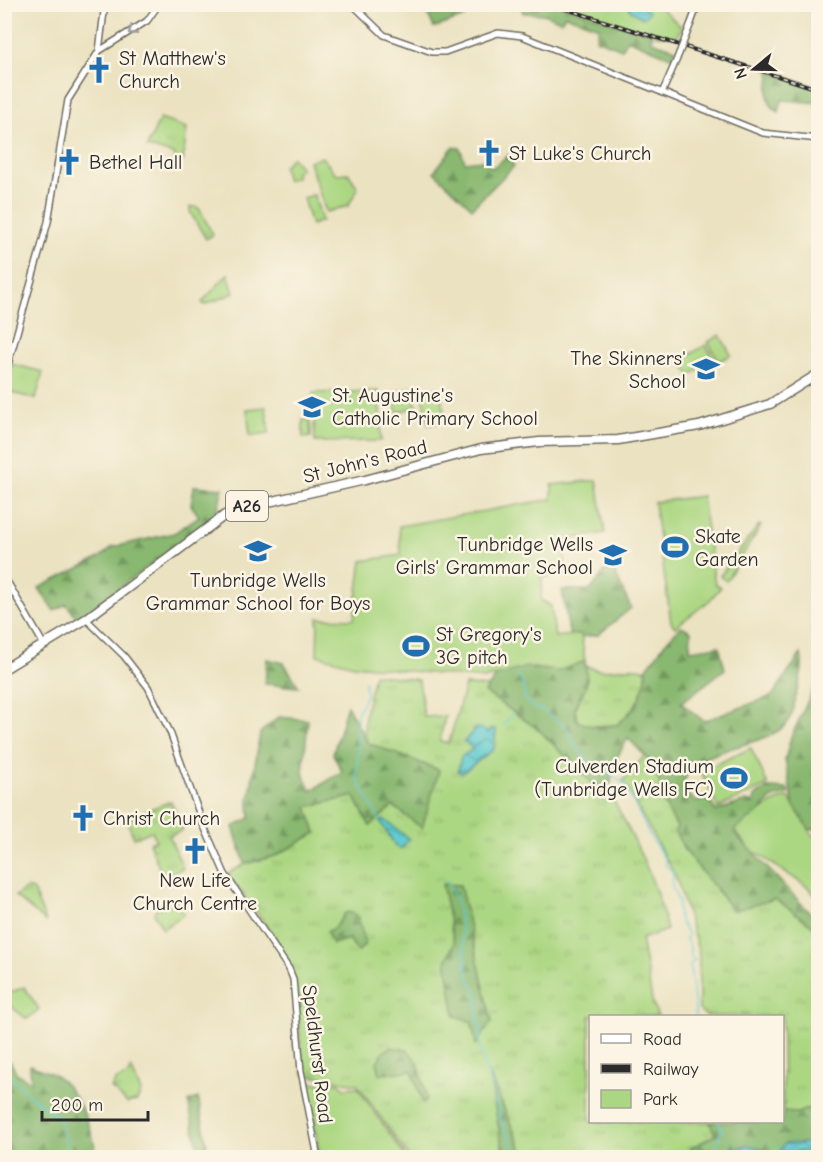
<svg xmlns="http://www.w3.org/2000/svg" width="823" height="1162" font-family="'Comic Neue',sans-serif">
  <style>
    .grass { fill: url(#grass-tufts); stroke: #6c8156; stroke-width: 1.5 }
    .forest { fill: url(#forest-firs); stroke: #5a724e; stroke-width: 1.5 }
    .green { fill: #acd782; stroke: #6c8156; stroke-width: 1.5 }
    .water { fill: url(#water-waves); stroke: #447a7e; stroke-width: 1.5 }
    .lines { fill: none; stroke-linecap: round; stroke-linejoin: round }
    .stream { stroke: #5dcad0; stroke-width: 1.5 }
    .minor-casing { stroke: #6e6b60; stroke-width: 8 }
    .highway-casing { stroke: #6e6b60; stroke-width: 11 }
    .minor { stroke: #fff; stroke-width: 5 }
    .highway { stroke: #fff; stroke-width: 8 }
    .rail-casing { stroke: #2b2b2b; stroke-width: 4 }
    .rail { stroke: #fcf5e5; stroke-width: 1.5; stroke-dasharray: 4.5; stroke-linecap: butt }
    .minor-bridge-casing { stroke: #6e6b60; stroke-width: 8; stroke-linecap: butt }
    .minor-bridge { stroke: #fff; stroke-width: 5 }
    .oneway { stroke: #a0a0a0 }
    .labels { text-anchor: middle; stroke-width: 5; stroke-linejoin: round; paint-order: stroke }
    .shield { fill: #fcf5e5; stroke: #6a6863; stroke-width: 1.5 }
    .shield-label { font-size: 18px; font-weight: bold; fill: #2b2b2b }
    .poi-label { font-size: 20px; fill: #2b2b2b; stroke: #fcf5e5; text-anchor: start }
    .street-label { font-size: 20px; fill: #2b2b2b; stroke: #fcf5e5 }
  </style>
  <defs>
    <pattern id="grass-tufts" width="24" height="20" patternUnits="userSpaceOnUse" patternTransform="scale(1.5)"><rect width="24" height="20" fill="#acd782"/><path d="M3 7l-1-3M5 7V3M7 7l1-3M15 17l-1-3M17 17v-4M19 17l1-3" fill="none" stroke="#94b970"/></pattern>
    <pattern id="forest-firs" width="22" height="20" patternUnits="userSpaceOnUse" patternTransform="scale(1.5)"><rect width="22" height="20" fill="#89b870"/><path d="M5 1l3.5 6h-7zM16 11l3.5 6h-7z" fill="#70965c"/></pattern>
    <pattern id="water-waves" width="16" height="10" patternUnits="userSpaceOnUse" patternTransform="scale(1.5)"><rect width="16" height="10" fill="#5dcad0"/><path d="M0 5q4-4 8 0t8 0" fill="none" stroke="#4da4a9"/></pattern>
  </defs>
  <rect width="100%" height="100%" fill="#fcf5e5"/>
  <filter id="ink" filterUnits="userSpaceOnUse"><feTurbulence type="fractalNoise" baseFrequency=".0167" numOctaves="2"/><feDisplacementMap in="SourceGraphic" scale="12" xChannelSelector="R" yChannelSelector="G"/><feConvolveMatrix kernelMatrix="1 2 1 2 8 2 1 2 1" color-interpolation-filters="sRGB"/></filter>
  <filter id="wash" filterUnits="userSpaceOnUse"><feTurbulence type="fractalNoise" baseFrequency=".008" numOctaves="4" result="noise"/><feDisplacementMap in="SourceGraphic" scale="24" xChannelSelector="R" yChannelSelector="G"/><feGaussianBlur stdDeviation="1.35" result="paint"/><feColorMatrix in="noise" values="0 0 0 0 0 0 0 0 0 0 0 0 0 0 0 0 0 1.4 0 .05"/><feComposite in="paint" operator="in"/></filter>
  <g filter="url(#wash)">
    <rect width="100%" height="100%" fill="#ebe2c1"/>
    <path class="grass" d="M160,119L187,128L183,161L176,162L174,154L147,147Z
      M190,207H197L200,210L213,235L206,239L190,212Z
      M585,665C604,677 626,662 647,670C646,693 634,710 617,725L591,726L578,722L574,711L587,683Z
      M374,674L419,680L424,717L445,716L440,741L449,743L465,685L488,687L485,692L539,730L604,795L610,794C633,836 657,882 667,930L641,939L653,1005L658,1016H590V1122H710L716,1135L691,1148L692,1157H525L491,1078L504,1157H409L357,1084L305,1075L303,1071L295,979C282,939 251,907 227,874L245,864L275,856L316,833L306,807L355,796L370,826L393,806L422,827L439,770L368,743C358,725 371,694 374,674Z
      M646,754L660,783L661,798L677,827L683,849L698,864L775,899L818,929V1105L797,1113L783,1112L782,1016H706L699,1010V953L676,877L623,781Z
      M171,801L183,830L169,836L183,868L163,877L149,843L156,840L152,831L134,838L126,819Z
      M27,888L33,890L46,922L15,896Z
      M177,901L184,914L163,929L154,913L155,910Z
      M131,1068L141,1092L137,1101L127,1103L111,1088L116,1080L127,1076Z"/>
    <path class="forest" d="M421,5H481L464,17L434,28L425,7Z
      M508,5H658L681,27L677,37L652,34L651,41L676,49L673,58L627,39L622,49L596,39L599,27L565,15L561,21L544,14L523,13L521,6L511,9Z
      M770,72L818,87V103L782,100L779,112C762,104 770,87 770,72Z
      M453,147L460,148L465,162L483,160L492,168L509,155L514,166L472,208L434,172Z
      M194,486L223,488L216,516L78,619L66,604L54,611L39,588L99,558L113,547L174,533L199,516L191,505Z
      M605,570L614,571L631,608L598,635L570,638L562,590H591Z
      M681,626L691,631L690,650L719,646L725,669L681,703L704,721L772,696L801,654C804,670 800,679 796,695C794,702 794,711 790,718C774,753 683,740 683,791L697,802L708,799L716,811L746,801L754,803L755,796L767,788L787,789L789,793C765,799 769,801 755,819C751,825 740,829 734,833L818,921V929L775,899L733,911C714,885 689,860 675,832L677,827L661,798L660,783L651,762L628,738L611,768V782L604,795L539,730L485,692L501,669L521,663L545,670L562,669L585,661C585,667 587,675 587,681C584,699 569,699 578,722L596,727L617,725L636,707L646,680L647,668L665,643Z
      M267,659L284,663L299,687L265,684Z
      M818,679V740L815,753L818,756V829L798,830L785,760L791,737Z
      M347,705L368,743L439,770L422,828L393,806L370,826L354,796L307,807L316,833L275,856L245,864L233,827L250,818L249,801L260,733L279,717L308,720L303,773L311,791L342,772L333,754Z
      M442,884L460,885L492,1021L476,1045L472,1022L455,1016L446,961L454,943Z
      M350,912L358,917L365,944L358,952L349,939L333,944L327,932L336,926L345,913Z
      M391,1047L408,1050L418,1063L427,1099L423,1103L412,1071L380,1074L377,1062L383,1052Z
      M10,1061L17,1074L31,1082L30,1065C38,1069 48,1071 56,1076C77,1091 95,1133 96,1157H5V1063Z
      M489,1074L525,1157H504Z
      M198,1098L208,1149L209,1157H200L188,1102Z
      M818,1105V1157H692L691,1148L715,1135L710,1122H782L783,1112L797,1113Z"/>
    <path class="green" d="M559,5H658L681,27L677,37L652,34Z
      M292,157L301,168L296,172V177L287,180L283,167Z
      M322,157L336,174L348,173L358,188L348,206L326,212L309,161Z
      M314,195L322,221L311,225L303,198Z
      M228,274L234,293L204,305L202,302Z
      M720,335L731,355L719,361L708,342Z
      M706,345L715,360L690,375L680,360Z
      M12,364L43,372L36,399L5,391Z
      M412,388L417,407L397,412L392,393Z
      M440,388L446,422L428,425L422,391Z
      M379,391L381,441L315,442L313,393Z
      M266,407L269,433L250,436L247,409Z
      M303,420H310L311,437L303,438Z
      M597,480L605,533L565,540V576L542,577L541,600L551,606L555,637L581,634L585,661L558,671L527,667L484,679L354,665L317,655L318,618L354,619L362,561L401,555L399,526L552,499V485Z
      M702,496L715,584L721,587L709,601L675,627L671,622L654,502Z
      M759,525L761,526L726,581L720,576Z
      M751,748L768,785L718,808L701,771Z
      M788,797L812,834L818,837V900L809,888L750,849L734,830C752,819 769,801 788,797Z
      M24,987L39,1009L27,1019L9,1005H5V995Z
      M307,1083H339L345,1088L357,1087L406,1157H320Z"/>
    <path class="water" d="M628,5H641L649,12L643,18L631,11Z
      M481,728L488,733L491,729H496L494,749L462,773L458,771L461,757L473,749L464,742L475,729Z
      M385,820L409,839L402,848L396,847L380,821Z
      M807,1143L814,1146L813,1152L796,1151L785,1155L780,1150L785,1144Z
      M747,1145L767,1150L769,1154L742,1157L731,1154L732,1146L736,1148Z"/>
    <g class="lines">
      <path class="stream" d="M516,675L521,679L526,700L534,708L544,711L567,728L576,747L588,761L624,783L650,836L665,859V865L673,872L672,887L679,902C676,914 680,924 688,934L686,940L690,947V956L695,960L690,965L696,1016
        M365,681C364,687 366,690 366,695C364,703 357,709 357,717C357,738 360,756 356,777L380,821
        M504,725L512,714
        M446,880C469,908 458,976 476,989L479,1016L476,1020L482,1028C475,1052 487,1069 494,1090C496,1100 497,1112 501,1122C506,1135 512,1134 512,1151L518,1152L520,1158
        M4,1072C23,1087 37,1105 59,1117L66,1145V1158
        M727,1147L731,1148
        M814,1148H818
        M769,1152L780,1150
        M672,1158L679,1155L681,1158
        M708,1158C719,1152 716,1138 723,1129L718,1122"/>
    </g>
  </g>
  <g filter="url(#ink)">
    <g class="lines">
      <defs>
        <path id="minor" d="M352,4L384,35L432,52H445L498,33L522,36L763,133L818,139
          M691,23L698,4
          M99,51L105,4
          M662,93L676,61
          M4,379L48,222L68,100L99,51L147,21L159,4
          M4,576L44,645
          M86,619L124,656L148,687L170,732L203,824L225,874L289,969L293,979L301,1071L318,1158"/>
        <path id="highway" d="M4,669L86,619L225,515L242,508L365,480L481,449L539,442L618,440L699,426L770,404L818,374"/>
      </defs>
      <use href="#minor" class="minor-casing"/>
      <use href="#highway" class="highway-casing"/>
      <use href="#minor" class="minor"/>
      <use href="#highway" class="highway"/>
      <defs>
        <path id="rail" d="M550,4L818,89"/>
      </defs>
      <use href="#rail" class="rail-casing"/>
      <use href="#rail" class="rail"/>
      <defs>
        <path id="minor-bridge" d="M676,61L691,23"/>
      </defs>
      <use href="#minor-bridge" class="minor-bridge-casing"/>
      <use href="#minor-bridge" class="minor-bridge"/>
    </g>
    <defs><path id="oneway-chevron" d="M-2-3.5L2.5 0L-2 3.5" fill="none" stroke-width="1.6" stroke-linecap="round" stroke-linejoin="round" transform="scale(1.5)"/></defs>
    <use class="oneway" href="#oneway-chevron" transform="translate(132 31) rotate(147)"/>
  </g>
  <defs>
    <symbol id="church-bare" viewBox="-9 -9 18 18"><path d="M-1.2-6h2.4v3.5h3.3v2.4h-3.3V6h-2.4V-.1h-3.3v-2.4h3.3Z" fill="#1f6fb2" stroke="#fcf5e5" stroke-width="2.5" paint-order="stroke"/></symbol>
    <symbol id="school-bare" viewBox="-9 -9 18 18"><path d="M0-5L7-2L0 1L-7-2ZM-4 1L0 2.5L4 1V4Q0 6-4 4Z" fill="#1f6fb2" stroke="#fcf5e5" stroke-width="2.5" paint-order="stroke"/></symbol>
    <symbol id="stadium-bare" viewBox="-9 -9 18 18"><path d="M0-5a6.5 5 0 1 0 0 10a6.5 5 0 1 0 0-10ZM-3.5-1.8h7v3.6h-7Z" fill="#1f6fb2" stroke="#fcf5e5" stroke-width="2.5" paint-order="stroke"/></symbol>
  </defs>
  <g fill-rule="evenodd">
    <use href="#church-bare" x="80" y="51" width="38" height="38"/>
    <use href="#church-bare" x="470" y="134" width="38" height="38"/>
    <use href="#church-bare" x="50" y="143" width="38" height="38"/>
    <use href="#school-bare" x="687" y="350" width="38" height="38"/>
    <use href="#school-bare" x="293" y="388" width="38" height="38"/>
    <use href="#stadium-bare" x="656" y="528" width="38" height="38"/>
    <use href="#school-bare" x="239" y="532" width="38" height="38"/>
    <use href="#school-bare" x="594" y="536" width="38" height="38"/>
    <use href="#stadium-bare" x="397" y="627" width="38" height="38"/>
    <use href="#stadium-bare" x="715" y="759" width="38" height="38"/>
    <use href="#church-bare" x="64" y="799" width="38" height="38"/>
    <use href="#church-bare" x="176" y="832" width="38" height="38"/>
  </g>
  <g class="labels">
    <rect class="shield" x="226" y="491" width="42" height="30" rx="4.5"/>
    <g class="shield-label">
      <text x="247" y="512">A26</text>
    </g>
    <g class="poi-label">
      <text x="119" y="65">St Matthew's<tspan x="119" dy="23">Church</tspan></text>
      <text x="509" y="160">St Luke's Church</text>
      <text x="89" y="169">Bethel Hall</text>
      <text x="686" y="365" text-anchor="end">The Skinners'<tspan x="686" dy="23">School</tspan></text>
      <text x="332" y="402">St. Augustine's<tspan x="332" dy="23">Catholic Primary School</tspan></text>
      <text x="695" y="543">Skate<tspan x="695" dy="23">Garden</tspan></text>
      <text x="593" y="551" text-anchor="end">Tunbridge Wells<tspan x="593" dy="23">Girls' Grammar School</tspan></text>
      <text x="258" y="587" text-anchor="middle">Tunbridge Wells<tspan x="258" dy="23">Grammar School for Boys</tspan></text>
      <text x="436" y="641">St Gregory's<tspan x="436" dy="23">3G pitch</tspan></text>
      <text x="714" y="773" text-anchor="end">Culverden Stadium<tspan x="714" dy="23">(Tunbridge Wells FC)</tspan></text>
      <text x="103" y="825">Christ Church</text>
      <text x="195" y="887" text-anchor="middle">New Life<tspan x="195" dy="23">Church Centre</tspan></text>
    </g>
    <g class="street-label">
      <text transform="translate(365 461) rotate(-14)" y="7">St John's Road</text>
      <text transform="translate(318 1054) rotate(83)" y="7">Speldhurst Road</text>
    </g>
  </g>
  <rect width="823" height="1162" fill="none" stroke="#fcf5e5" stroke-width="24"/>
  <rect x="589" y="1015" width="195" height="108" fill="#fcf5e5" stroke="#a8a49b" stroke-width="1.5"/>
  <rect x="601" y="1034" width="30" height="9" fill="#ffffff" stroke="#a8a49b" stroke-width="1.5"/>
  <text x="643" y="1045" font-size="18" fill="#2b2b2b">Road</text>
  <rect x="601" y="1064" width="30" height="9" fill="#2b2b2b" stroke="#a8a49b" stroke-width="1.5"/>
  <text x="643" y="1075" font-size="18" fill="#2b2b2b">Railway</text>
  <rect x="601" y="1090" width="30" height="18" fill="#acd782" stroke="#a8a49b" stroke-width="1.5"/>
  <text x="643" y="1105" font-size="18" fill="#2b2b2b">Park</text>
  <g transform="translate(754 69) rotate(251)" stroke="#fcf5e5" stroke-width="4.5" paint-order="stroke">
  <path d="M0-4.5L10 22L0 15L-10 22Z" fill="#2b2b2b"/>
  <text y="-9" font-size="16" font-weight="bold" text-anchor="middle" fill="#2b2b2b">N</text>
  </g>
  <path d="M42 1111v9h106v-9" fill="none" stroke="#2b2b2b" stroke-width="3"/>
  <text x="51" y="1111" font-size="18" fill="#2b2b2b" stroke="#fcf5e5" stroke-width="4.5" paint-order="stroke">200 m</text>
</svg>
